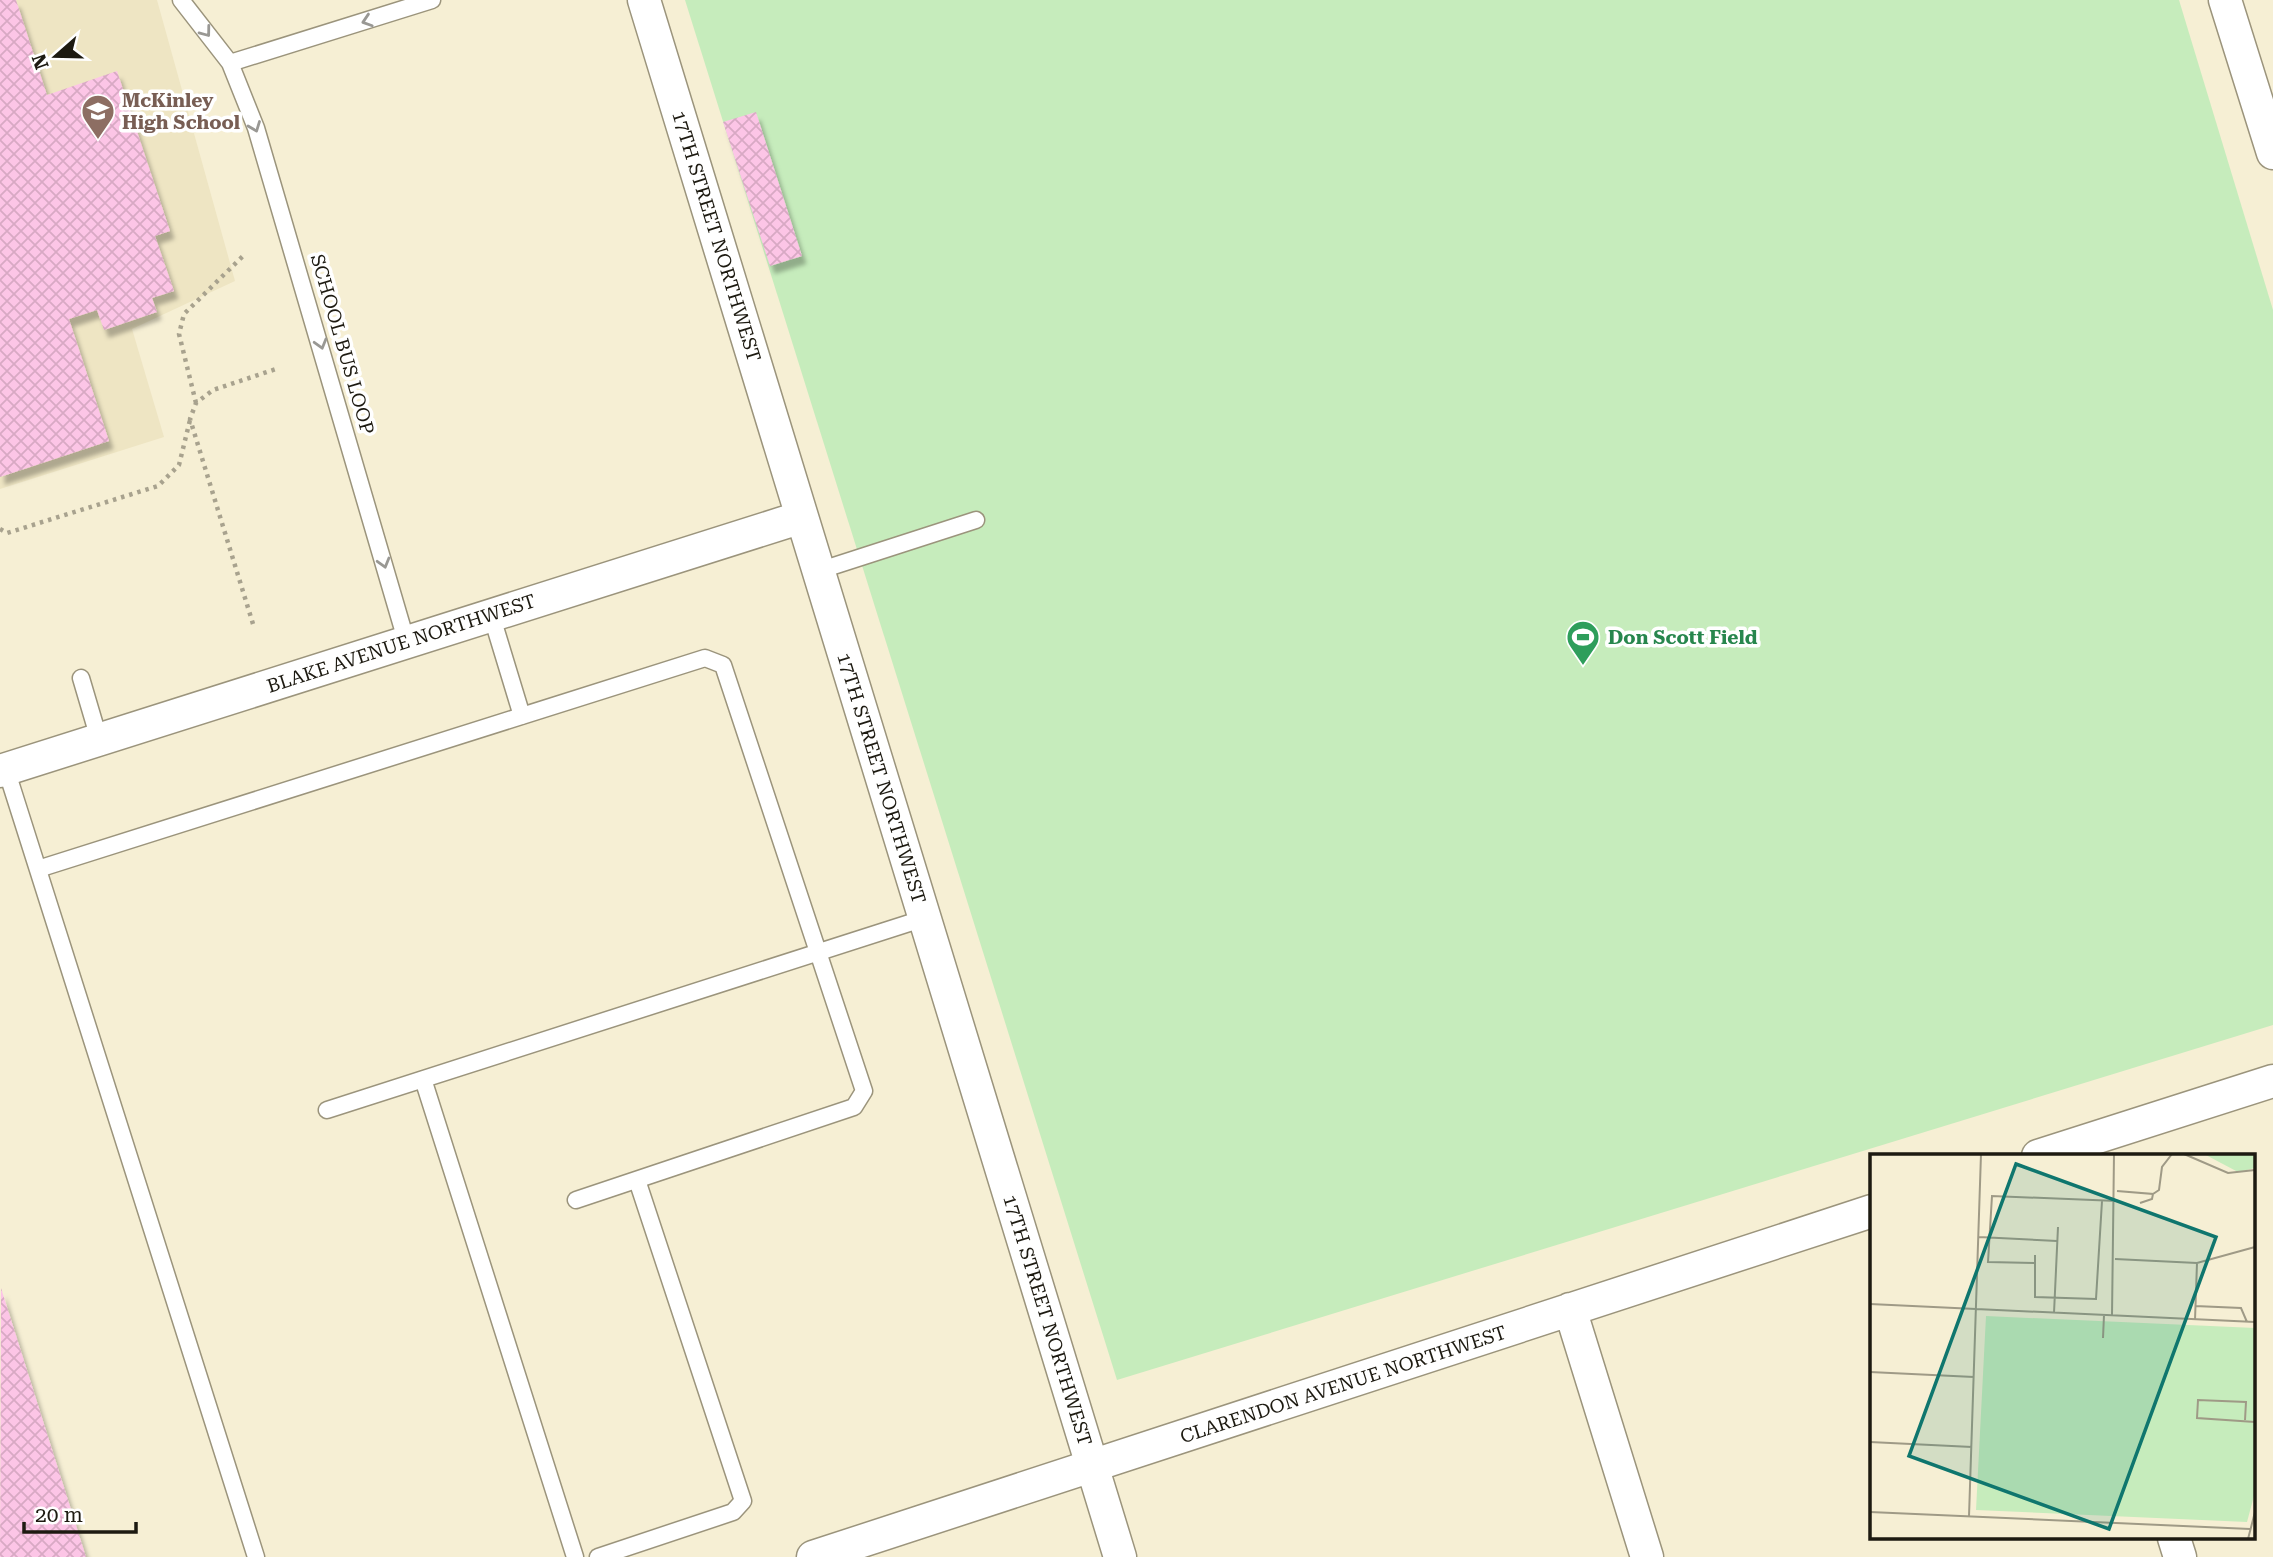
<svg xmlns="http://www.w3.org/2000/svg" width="2273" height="1557" font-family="'Roboto Serif',serif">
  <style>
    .built { fill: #eee5c3 }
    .green { fill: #c6ecbc }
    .building { fill: url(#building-cross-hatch); filter: url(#shadow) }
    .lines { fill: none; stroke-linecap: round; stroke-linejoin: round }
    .service-casing { stroke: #9b947c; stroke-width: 19 }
    .minor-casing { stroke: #9b947c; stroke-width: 35 }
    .path { stroke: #a8a28e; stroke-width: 4.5; stroke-dasharray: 3.5 5; stroke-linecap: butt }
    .service { stroke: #fff; stroke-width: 16 }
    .minor { stroke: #fff; stroke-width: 32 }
    .oneway { stroke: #999894 }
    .labels { text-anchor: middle; stroke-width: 7; stroke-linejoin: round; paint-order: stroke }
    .education-label { font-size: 19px; font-weight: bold; fill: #785e54; stroke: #fff; text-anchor: start }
    .street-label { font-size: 19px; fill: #1d1a11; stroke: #fff }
    .leisure-label { font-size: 19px; font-weight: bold; fill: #27864d; stroke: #fff; text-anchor: start }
    .inset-road { fill: none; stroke: #9f9a86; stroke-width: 2 }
    .view { fill: #0f766e; fill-opacity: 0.15; stroke: #0f766e; stroke-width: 3.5 }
    .inset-edge { fill: none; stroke: #1d1a11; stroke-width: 3.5 }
  </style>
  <defs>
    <pattern id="building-cross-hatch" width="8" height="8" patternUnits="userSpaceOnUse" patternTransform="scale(1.75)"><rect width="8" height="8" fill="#fcc5e6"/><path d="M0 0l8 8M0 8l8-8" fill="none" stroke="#d8a9c4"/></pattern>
    <filter id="shadow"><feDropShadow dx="4.5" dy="8" stdDeviation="2" flood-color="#0004"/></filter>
  </defs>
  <rect width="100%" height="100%" fill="#f6efd4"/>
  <path class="built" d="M0,0H157L235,281L132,329L164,437L0,489Z"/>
  <path class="green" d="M685,0H2179L2273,310V1025L1117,1380Z"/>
  <path class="building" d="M0,0H16L47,95L117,71L170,231L155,236L174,291L152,298L157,312L104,330L97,310L69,319L109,441L0,477Z
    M756,112L802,256L770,266L723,122Z
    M1,1288L86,1557H0Z"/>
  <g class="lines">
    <defs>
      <path id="service" d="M181,0L230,63L256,128L406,640
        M230,63L432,0
        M818,571L976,520
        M491,614L522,716
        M81,678L99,739
        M6,769L256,1557
        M38,869L705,658L723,665L864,1091L854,1107L576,1200
        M423,1079L575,1557
        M327,1110L925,918
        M598,1557L733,1512L743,1501L637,1180"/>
      <path id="minor" d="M644,0L1120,1557
        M2225,0L2273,153
        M0,771L802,517
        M2038,1156L2273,1081
        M1570,1309L1647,1557
        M2174,1538L2180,1557
        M813,1557L1872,1211"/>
    </defs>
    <use href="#service" class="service-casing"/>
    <use href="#minor" class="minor-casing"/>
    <path class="path" d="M196,403L179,334L184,314L244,255
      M0,529L7,533L158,486L179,465L190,420
      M253,624L190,419L196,403L213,390L279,368"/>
    <use href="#service" class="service"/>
    <use href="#minor" class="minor"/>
  </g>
  <defs><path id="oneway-chevron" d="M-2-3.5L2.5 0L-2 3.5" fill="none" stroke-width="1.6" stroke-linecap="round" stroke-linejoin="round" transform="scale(1.75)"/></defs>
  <g class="oneway">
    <use href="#oneway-chevron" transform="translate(367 21) rotate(162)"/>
    <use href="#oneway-chevron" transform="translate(206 32) rotate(53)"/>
    <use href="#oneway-chevron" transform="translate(255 127) rotate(69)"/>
    <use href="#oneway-chevron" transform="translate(321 344) rotate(74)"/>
    <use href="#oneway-chevron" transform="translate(384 563) rotate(74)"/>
  </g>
  <defs>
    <symbol id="school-pin" viewBox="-11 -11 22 30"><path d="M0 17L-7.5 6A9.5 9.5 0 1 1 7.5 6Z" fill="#8d6e63" stroke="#fff"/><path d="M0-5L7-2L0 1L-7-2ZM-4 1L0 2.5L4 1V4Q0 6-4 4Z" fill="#fff"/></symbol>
    <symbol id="stadium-pin" viewBox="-11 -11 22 30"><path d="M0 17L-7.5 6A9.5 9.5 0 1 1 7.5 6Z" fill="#2e9e5b" stroke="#fff"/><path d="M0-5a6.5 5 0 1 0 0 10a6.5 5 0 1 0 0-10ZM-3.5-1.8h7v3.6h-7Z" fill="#fff"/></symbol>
  </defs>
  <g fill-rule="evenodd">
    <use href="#school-pin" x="79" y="92" width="38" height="52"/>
    <use href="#stadium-pin" x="1564" y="618" width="38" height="52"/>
  </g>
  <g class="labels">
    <g class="education-label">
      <text x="122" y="107">McKinley<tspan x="122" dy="22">High School</tspan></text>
    </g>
    <g class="street-label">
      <text transform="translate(717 236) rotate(73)" y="7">17TH STREET NORTHWEST</text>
      <text transform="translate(343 344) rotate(74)" y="7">SCHOOL BUS LOOP</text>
      <text transform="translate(401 643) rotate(-18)" y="7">BLAKE AVENUE NORTHWEST</text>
      <text transform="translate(882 778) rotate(73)" y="7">17TH STREET NORTHWEST</text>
      <text transform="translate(1048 1320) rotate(73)" y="7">17TH STREET NORTHWEST</text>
      <text transform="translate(1343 1384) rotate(-18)" y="7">CLARENDON AVENUE NORTHWEST</text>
    </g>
    <g class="leisure-label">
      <text x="1608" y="644">Don Scott Field</text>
    </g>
  </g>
  <g transform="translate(1870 1154)">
    <rect width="385" height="385" fill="#f6efd4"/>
    <path d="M334,0H385V14L368,18ZM116,162L385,174V338L377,368L106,356Z" fill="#c6ecbc"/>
    <path class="inset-road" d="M314,0L358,19L385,16M247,37L283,40L282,45L270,49M283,40L289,36L292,13L302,0M109,83L187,87M165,101V143L226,145L232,47M245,105L327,109L385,93M164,109L118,108L122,42L247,47M0,150L385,168M325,152L371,154L377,168M184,159L188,73M242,162L244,0M325,166L327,109M233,184L234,161M0,218L104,223M375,266L376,248L328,246L327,264L385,268M0,288L102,293M0,358L380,375M99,362L111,0M378,385L385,358"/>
    <path class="view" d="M146,10L346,83L239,375L39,302Z"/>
    <rect width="385" height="385" class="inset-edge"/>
  </g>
  <g transform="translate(56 56) rotate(250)" stroke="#ffffff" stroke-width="5" paint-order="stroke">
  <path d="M0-5L12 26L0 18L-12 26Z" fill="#1d1a11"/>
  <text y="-10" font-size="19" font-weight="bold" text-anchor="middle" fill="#1d1a11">N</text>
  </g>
  <path d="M24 1522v10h112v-10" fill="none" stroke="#1d1a11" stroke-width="3.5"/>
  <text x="35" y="1522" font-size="21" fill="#1d1a11" stroke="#ffffff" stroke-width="5" paint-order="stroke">20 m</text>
</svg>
